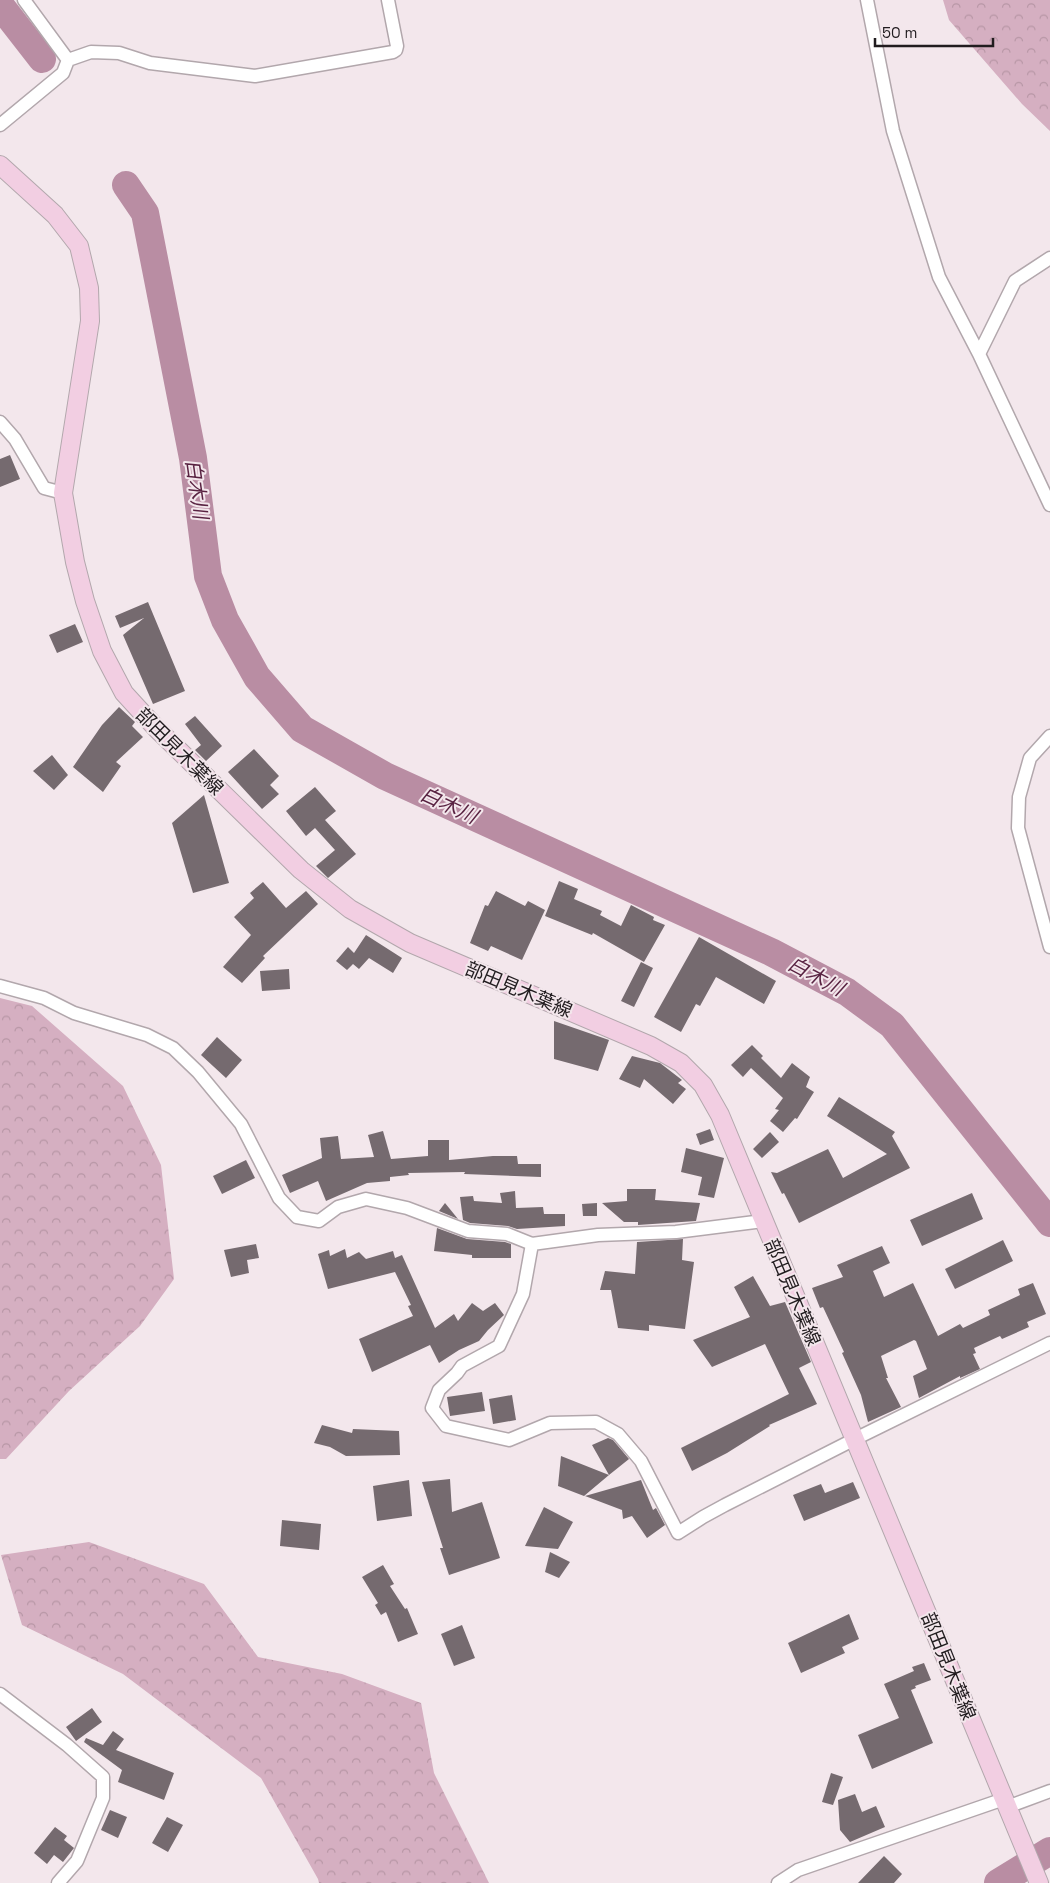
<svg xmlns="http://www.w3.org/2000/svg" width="1050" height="1883" font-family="'Space Grotesk','Noto Sans JP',sans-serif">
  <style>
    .forest { fill: url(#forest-crowns) }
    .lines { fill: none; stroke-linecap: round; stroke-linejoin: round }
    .river { stroke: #b98da3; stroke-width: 28 }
    .building { fill: #756a6f }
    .minor-casing { stroke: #b2a7ac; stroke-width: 15 }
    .secondary-casing { stroke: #b2a7ac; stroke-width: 20 }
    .minor { stroke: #fff; stroke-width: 12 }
    .secondary { stroke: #f2cee2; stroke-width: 18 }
    .labels { text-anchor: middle; stroke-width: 4; stroke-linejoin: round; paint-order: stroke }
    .street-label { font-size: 19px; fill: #211c1f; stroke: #f3e7ec }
    .water-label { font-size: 20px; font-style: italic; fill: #592342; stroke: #f3e7ec }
  </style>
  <defs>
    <pattern id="forest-crowns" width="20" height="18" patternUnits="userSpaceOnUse" patternTransform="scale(1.25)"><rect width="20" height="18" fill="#d5afc1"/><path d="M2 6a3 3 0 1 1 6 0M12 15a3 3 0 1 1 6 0" fill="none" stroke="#b796a5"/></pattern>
  </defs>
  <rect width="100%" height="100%" fill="#f3e7ec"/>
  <path class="forest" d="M943,0H1050V131L1022,104L949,20Z
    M0,998L32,1006L123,1086L161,1165L174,1279L140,1326L69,1391L6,1459H0Z
    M89,1542L204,1584L258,1657L342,1674L421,1703L434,1773L489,1883H319L318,1879L261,1778L123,1674L22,1625L1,1555Z"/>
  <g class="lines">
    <path class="river" d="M0,5L42,59
      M126,185L145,213L193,458L208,576L225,620L257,677L302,729L385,776L771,952L847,992L892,1025L1050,1223
      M998,1883L1050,1851"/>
  </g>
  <path class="building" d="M10,455L20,479L0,487V459Z
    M148,602L185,691L153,704L123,635L144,618L120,628L115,616Z
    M75,624L83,642L57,653L49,635Z
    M119,707L135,722L132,726L143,737L116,762L121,766L103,792L73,767L102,725Z
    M195,716L222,746L206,761L195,750L201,745L185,724Z
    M254,749L279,776L270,785L279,794L262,809L228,772Z
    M52,755L68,775L54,790L33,771Z
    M315,787L336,811L325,820L356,854L328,878L316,866L335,850L315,828L306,836L286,811Z
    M204,795L229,883L193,893L172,823Z
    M559,881L578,889L574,899L602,911L600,915L621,926L631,905L654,917L653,920L665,925L644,962L593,933L592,935L545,916Z
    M263,882L286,908L306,891L318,904L263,956L265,958L242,983L223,967L251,935L234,917L254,898L250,893Z
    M496,891L525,906L528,901L545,910L522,960L491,946L488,951L470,943L485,905L488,906Z
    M366,935L402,958L393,973L369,958L359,969L353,964L347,970L336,961L348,947L354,953Z
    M699,937L776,981L764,1004L716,977L700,1006L696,1004L681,1032L654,1017Z
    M641,962L653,968L634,1007L621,1001Z
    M289,969L290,989L262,991L260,971Z
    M554,1021L609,1040L598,1071L554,1059Z
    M217,1037L242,1060L226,1078L201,1055Z
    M752,1045L763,1056L761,1058L781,1078L792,1063L810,1077L806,1087L814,1092L797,1119L795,1118L783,1132L770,1121L779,1110L775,1109L783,1098L751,1068L743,1077L731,1065Z
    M632,1056L660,1063L682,1080L678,1083L686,1089L673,1104L644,1079L640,1088L619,1079Z
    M839,1097L895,1132L892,1136L910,1168L799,1223L784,1193L782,1194L771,1172L777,1173L828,1149L843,1178L887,1154L827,1116Z
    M710,1129L714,1140L700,1145L696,1134Z
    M383,1131L391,1159L428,1156V1140H449V1160L493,1156H517L518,1164H541V1177L464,1174L465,1172L408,1173L409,1175L390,1177V1181L367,1183L326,1201L318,1181L290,1193L282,1175L322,1158L320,1138L338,1136L341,1159L374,1157L368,1135Z
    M770,1132L779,1142L762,1158L753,1149Z
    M686,1148L724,1158L714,1198L698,1195L702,1177L681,1172Z
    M246,1160L255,1178L222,1194L213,1176Z
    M627,1189H656L655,1200L700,1203L696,1221L638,1225V1222H624L602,1203L627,1201Z
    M515,1191L516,1208L543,1207L544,1214H565V1226L517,1229L508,1226L470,1223L463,1220L460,1197L473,1196L474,1201L502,1203L500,1193Z
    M972,1193L983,1219L922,1246L910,1220Z
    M445,1203L458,1219L439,1211Z
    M597,1203V1216H583L582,1204Z
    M437,1228L467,1239L505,1242L511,1244V1258H472V1255L434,1251Z
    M683,1239L682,1260L694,1262L685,1329L649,1325V1331L618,1328L611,1290H600L605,1271L635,1274L637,1242Z
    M1003,1240L1013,1261L955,1289L945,1269Z
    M256,1244L259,1258L247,1260L249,1273L231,1277L224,1250Z
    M882,1246L890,1263L873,1271L884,1297L913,1283L938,1336L960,1324L963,1328L990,1315L988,1310L1020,1295L1018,1289L1033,1283L1046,1314L1027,1322L1029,1327L1002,1339L1000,1336L974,1348L976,1353L973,1354L980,1369L960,1378V1376L919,1398L913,1376L927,1369L916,1341L914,1340L881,1356L888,1378H886L901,1407L868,1422L861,1395L842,1353L844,1352L823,1307L820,1308L812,1288L843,1277L837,1265Z
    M345,1249L347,1258L359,1252L366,1259L393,1251L395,1258L402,1255L435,1328L454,1314L458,1321L472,1303L483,1311L495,1303L504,1315L488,1330L479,1341L459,1350L439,1363L430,1345L372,1372L359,1339L413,1316L408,1306L411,1305L395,1272L328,1289L318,1254L329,1250L330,1256Z
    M753,1276L770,1306L785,1302L811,1362L799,1368L817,1404L769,1425L770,1426L727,1453L692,1471L681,1448L789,1394L765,1344L712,1367L693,1340L750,1317L734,1287Z
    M482,1392L485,1411L450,1416L447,1397Z
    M512,1395L516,1420L493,1424L489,1399Z
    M322,1425L352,1433L353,1429L399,1431L400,1455L346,1456L330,1447L314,1443Z
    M608,1438L613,1440L629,1459L609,1475L592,1445Z
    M561,1456L609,1475L584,1496L558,1486Z
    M450,1479L452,1512L482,1502L500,1558L449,1575L440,1548H443L422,1482Z
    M409,1480L412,1516L377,1521L373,1486Z
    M641,1480L653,1510L656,1508L665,1525L647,1538L632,1516L623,1519L622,1510L585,1496Z
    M853,1482L860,1498L804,1521L793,1495L821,1484L825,1493Z
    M544,1507L573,1522L558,1549L525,1546Z
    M282,1520L321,1524L319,1550L280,1546Z
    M550,1552L570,1562L559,1578L545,1572Z
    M383,1565L394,1584L390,1586L405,1609L407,1608L418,1634L398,1642L386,1612L381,1615L375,1605L378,1603L362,1577Z
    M849,1614L859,1639L842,1647L845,1653L801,1673L788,1643Z
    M462,1625L475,1658L454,1666L441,1634Z
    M924,1663L931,1680L915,1686L916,1688L911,1690L933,1743L872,1769L858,1735L899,1718L884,1684L914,1671L912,1667Z
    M92,1708L102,1722L76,1741L66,1727Z
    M113,1731L124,1739L116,1750L174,1773L164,1800L118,1782L122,1770L84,1742L86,1738L103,1745Z
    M831,1773L843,1777L833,1805L822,1802Z
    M855,1794L862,1812L876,1806L885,1827L850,1842L840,1830L838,1800Z
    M110,1810L127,1817L118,1838L101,1830Z
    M167,1817L183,1825L168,1852L152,1843Z
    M55,1827L67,1836L64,1840L74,1848L63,1862L54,1855L47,1864L34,1853Z
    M884,1856L902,1874L894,1883H858Z"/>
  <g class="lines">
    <defs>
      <path id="minor" d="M24,0L68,60
        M867,0L893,131L939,277L979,354L1050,505
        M0,125L63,73L68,60L91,52L119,53L150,63L255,76L393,52L396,50L397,46L388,0
        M979,354L1015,281L1050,258
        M0,422L15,439L44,488L63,493
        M1050,736L1030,758L1019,797L1018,828L1050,947
        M0,986L44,998L74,1013L147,1035L173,1048L198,1072L241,1124L279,1198L297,1217L319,1221L338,1207L366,1199L407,1208L468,1231L507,1234L532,1244L598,1235L676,1232L763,1221
        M532,1244L523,1294L499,1346L462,1366L457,1373L439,1390L432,1408L446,1426L509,1440L550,1423L596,1422L618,1434L641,1461L678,1533L703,1517L725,1505L855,1439L1050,1343
        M0,1694L67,1745L103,1777V1798L77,1861L58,1883
        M1007,1807L1050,1791
        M778,1883L798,1870L1004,1799"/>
      <path id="secondary" d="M0,165L55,215L79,246L89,288L90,321L63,493L75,562L85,601L102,651L124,693L156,728L301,870L350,909L410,943L651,1046L681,1063L703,1085L720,1115L1039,1883"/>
    </defs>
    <use href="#minor" class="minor-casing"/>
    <use href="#secondary" class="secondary-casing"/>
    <use href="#minor" class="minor"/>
    <use href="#secondary" class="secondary"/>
  </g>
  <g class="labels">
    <g class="street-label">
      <text transform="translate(180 751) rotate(45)" y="7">部田見木葉線</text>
      <text transform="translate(519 989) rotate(23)" y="7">部田見木葉線</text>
      <text transform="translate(793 1292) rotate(67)" y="7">部田見木葉線</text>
      <text transform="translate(949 1666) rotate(68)" y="7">部田見木葉線</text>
    </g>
    <g class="water-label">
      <text transform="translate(197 489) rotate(82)" y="7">白木川</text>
      <text transform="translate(449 805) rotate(25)" y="7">白木川</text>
      <text transform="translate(816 976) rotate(28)" y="7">白木川</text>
    </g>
  </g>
  <path d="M875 38v8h118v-8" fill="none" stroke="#211c1f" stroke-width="2.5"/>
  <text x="882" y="38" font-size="15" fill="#211c1f" stroke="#f3e7ec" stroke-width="4" paint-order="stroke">50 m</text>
</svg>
